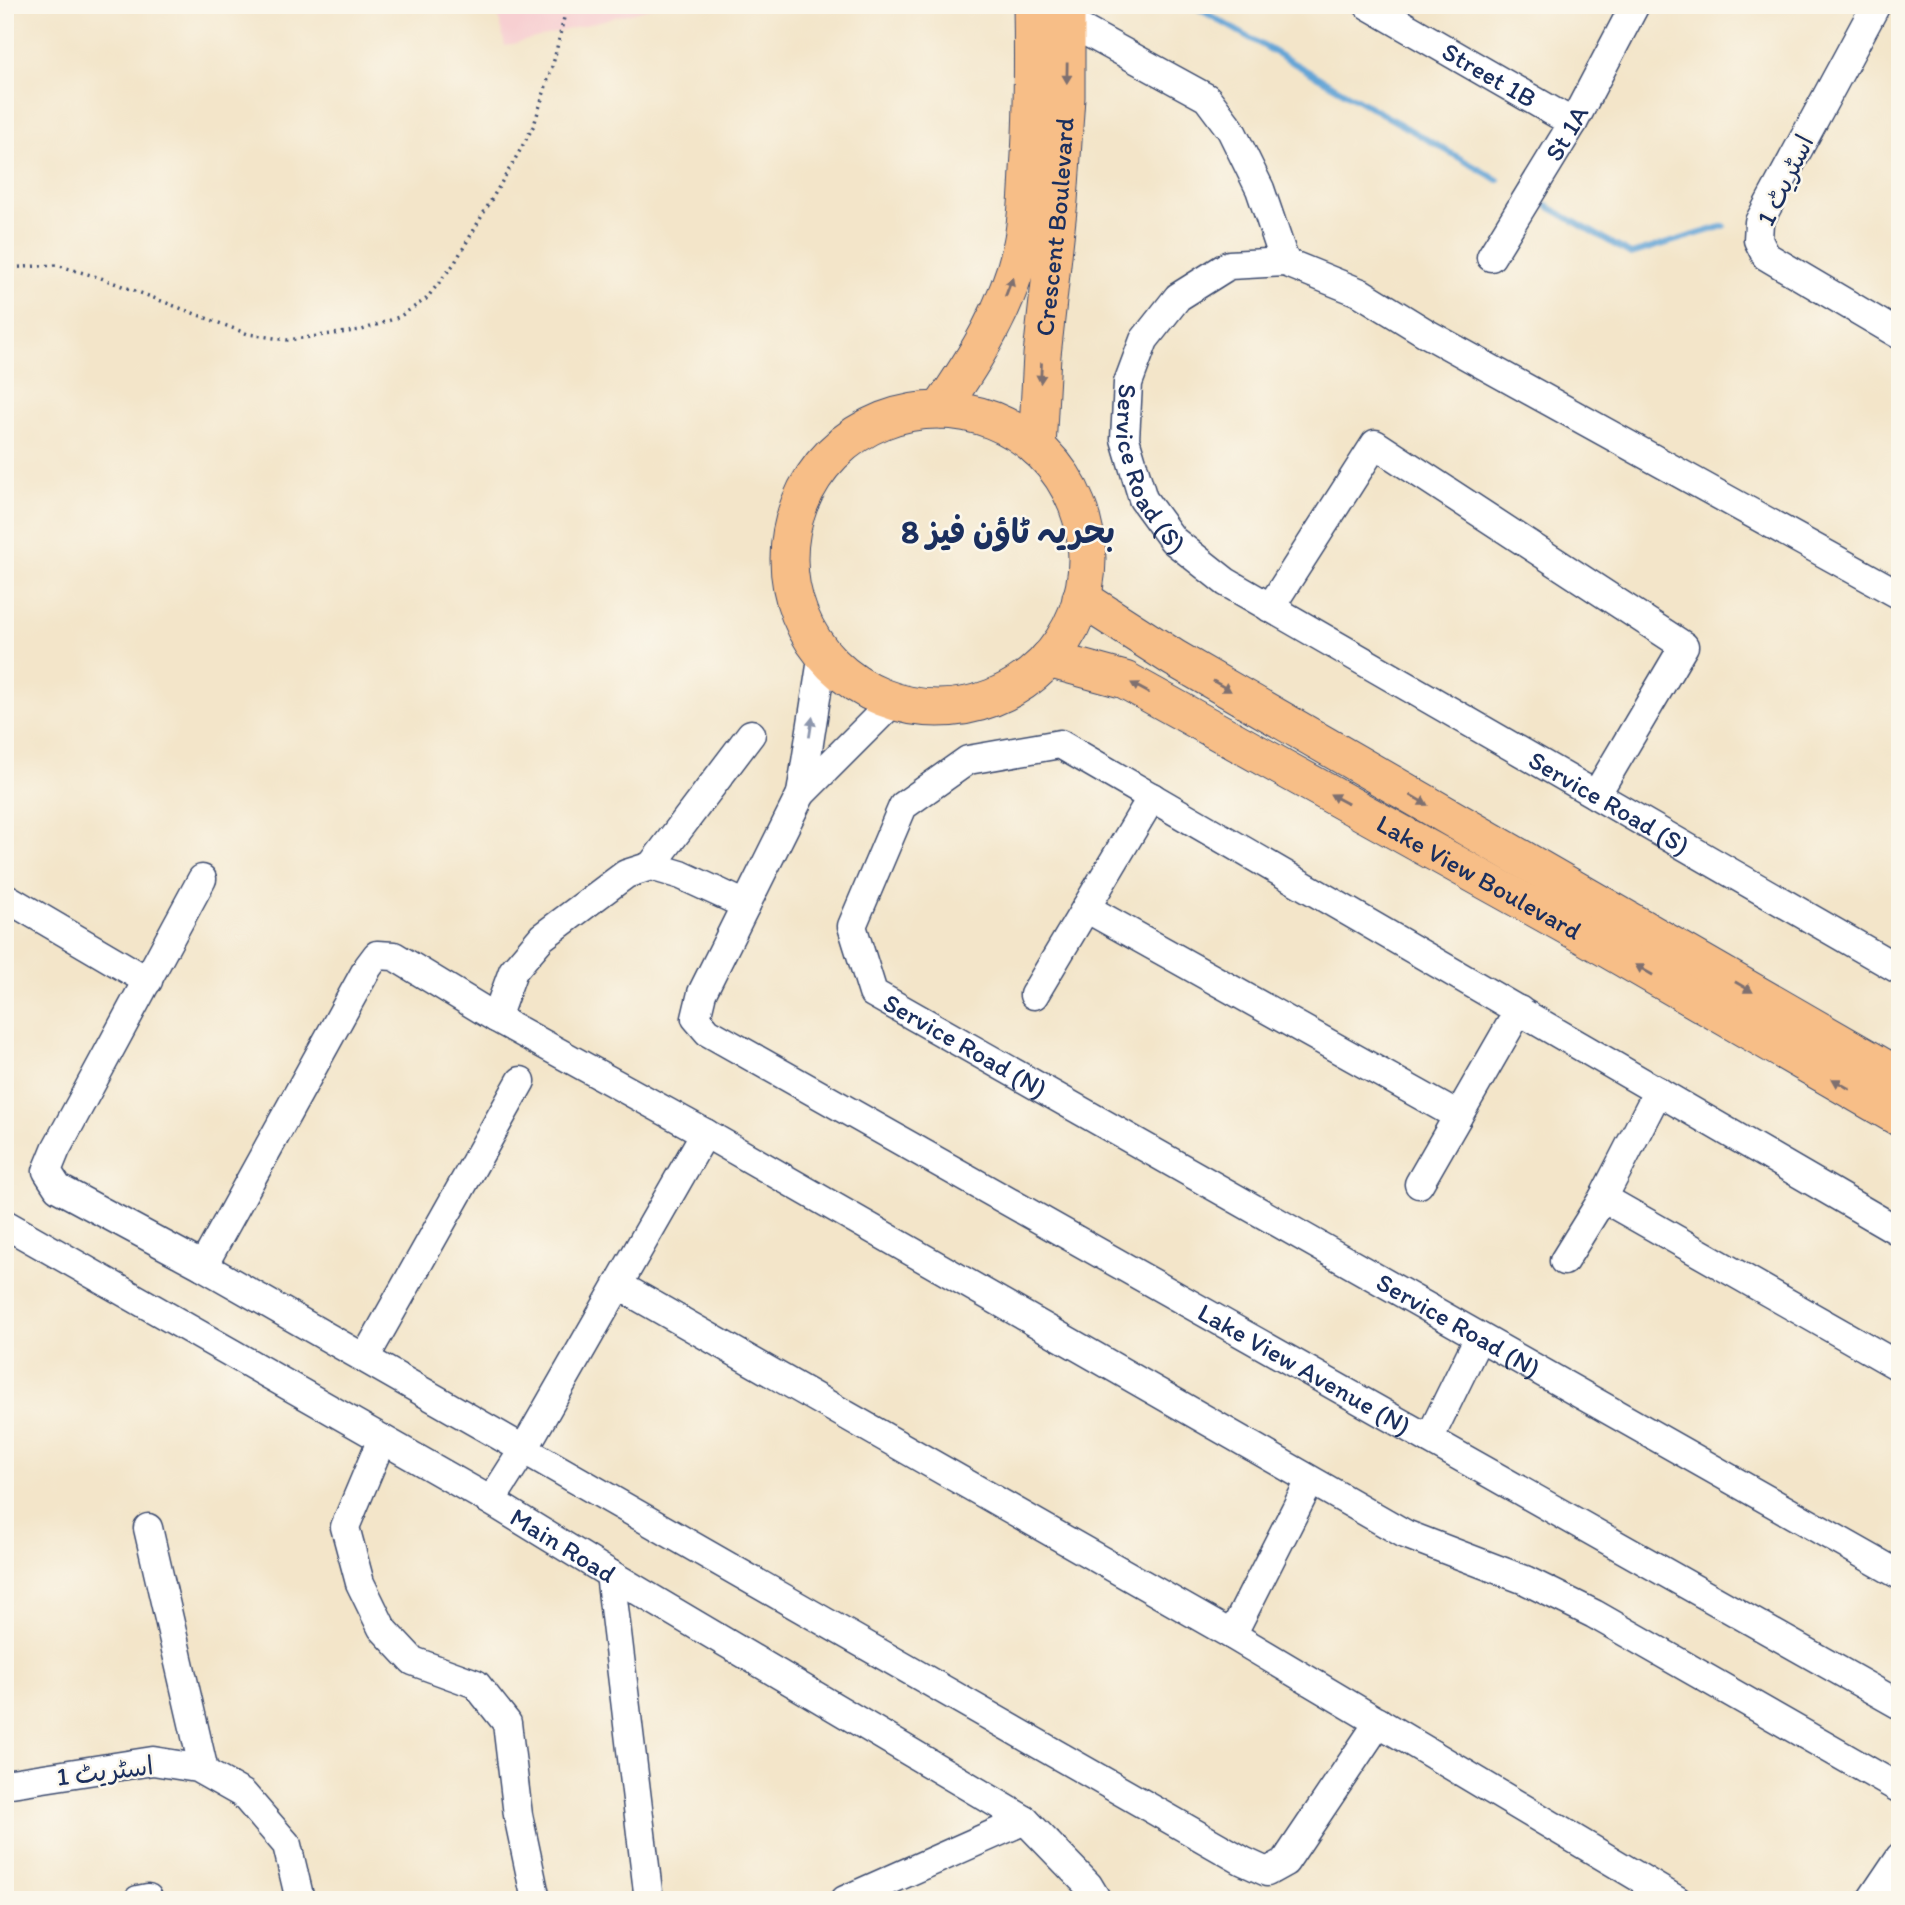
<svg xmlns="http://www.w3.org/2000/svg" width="1905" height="1905" font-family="Itim,'Playpen Sans Arabic',sans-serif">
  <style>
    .built { fill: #f7cfd1 }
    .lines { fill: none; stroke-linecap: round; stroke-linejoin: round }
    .stream { stroke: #63a4d6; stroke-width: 6 }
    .minor-casing { stroke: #3b4a6e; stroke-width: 31 }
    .major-casing { stroke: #3b4a6e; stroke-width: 39 }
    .path { stroke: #3b4a6e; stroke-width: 3.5; stroke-dasharray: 2 5; stroke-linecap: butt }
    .minor { stroke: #fff; stroke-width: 28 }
    .major { stroke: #f7be87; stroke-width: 37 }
    .oneway { fill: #7e6f70 }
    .oneway2 { fill: #8d97ae }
    .labels { text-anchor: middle; stroke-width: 5; stroke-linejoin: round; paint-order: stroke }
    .street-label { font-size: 26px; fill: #1b2f5e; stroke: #fbf7ec }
    .district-label { font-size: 33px; font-weight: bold; fill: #1b2f5e; stroke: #fbf7ec }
  </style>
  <rect width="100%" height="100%" fill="#fbf7ec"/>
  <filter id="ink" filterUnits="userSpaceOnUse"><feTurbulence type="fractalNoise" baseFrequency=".0143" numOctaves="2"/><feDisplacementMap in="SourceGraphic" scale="14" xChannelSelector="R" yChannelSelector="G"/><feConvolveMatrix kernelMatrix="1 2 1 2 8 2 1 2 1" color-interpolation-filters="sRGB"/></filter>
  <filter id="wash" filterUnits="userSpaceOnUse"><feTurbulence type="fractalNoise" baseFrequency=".00686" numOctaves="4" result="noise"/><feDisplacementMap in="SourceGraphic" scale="28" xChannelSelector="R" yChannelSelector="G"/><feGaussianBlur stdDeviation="1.57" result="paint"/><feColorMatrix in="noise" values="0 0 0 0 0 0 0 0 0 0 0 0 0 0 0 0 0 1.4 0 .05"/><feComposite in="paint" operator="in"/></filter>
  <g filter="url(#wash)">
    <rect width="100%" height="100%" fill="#f3e5c9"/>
    <path class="built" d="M496,5H661L505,46Z"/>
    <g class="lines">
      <path class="stream" d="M1192,5L1498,180
        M1547,206L1631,254L1724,226"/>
    </g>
  </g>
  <g filter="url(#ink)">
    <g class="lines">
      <defs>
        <g id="minor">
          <path id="s1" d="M1368,5L1573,123"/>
          <path d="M1876,5L1759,222L1758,240L1766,256L1900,335"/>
          <path d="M1052,13L1207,98L1231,130L1260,189L1285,262"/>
          <path id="s2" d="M1491,257L1573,123L1635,5"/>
          <path id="s3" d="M1900,595L1426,333L1361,293L1285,262L1229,265L1178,297L1144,340L1128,383L1125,439L1143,499L1173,540L1226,582L1900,970"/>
          <path d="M1270,608L1375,444L1684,646L1596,795"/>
          <path id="s4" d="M823,653L801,794L702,993L696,1018L708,1032L1900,1705"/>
          <path d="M801,794L894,701"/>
          <path d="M651,866L751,734"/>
          <path d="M202,879L56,1149L47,1171L58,1188L203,1266L1243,1861L1267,1872L1285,1862L1379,1722"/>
          <path d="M5,897L148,981"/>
          <path d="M1086,908L1458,1116"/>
          <path d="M1034,995L1152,797"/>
          <path d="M496,1018L513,971L542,937L626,874L651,866L681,875L746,905"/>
          <path d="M1419,1184L1519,1010"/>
          <path d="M1603,1198L1900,1367"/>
          <path id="s5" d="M5,1224L491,1501L610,1574L1025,1820L1088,1885L1097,1900"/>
          <path id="s6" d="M1900,1232L1060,744L968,760L903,806L852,926L873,993L1900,1575"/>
          <path d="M1564,1261L1603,1198L1658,1091"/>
          <path d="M203,1266L368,967L377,955L394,956L496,1018L705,1133L1405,1534L1525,1580L1594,1614L1900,1789"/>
          <path d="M618,1285L1232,1635L1677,1900"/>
          <path d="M365,1358L521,1081"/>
          <path d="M382,1439L345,1527L360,1583L382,1628L413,1661L476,1684L507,1723L518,1815L536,1900"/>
          <path d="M1429,1439L1479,1337"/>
          <path d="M491,1501L524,1449L705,1133"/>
          <path d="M148,1528L204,1771"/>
          <path d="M610,1574L649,1900"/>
          <path d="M1232,1635L1310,1481"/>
          <path d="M5,1784L153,1761L197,1768L243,1794L287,1845L300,1900"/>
          <path d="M138,1900L148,1898"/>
          <path d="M845,1900L1025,1820"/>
          <path d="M1871,1900L1900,1857"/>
        </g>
        <g id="major">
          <path d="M940,410C975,359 1009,306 1022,244C1027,220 1028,194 1029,170C1033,115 1033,61 1032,5"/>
          <circle cx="938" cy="559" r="149"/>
          <path id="s7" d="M1037,448L1042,355L1059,201L1066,97V5"/>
          <path d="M1081,598L1174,658L1900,1077"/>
          <path id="s8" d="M1048,659L1125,680L1578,932L1900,1118"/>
        </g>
      </defs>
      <use href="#minor" class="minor-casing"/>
      <use href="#major" class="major-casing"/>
      <path class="path" d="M5,268L56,265L101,278L248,334L288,340L362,330L399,317L426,299L454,264L518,154L534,125L554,60L567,5"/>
      <use href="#minor" class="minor"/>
      <use href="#major" class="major"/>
    </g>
    <defs><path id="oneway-solid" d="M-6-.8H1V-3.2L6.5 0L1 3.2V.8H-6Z" transform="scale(1.75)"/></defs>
    <g class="oneway">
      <use href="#oneway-solid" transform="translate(1067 73) rotate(91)"/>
      <use href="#oneway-solid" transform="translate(1009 287) rotate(-69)"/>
      <use href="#oneway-solid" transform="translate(1041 373) rotate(93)"/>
      <use href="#oneway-solid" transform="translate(1222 686) rotate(30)"/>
      <use href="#oneway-solid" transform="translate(1140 688) rotate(-151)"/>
      <use href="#oneway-solid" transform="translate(1339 799) rotate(-151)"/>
      <use href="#oneway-solid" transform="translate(1419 800) rotate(30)"/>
      <use href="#oneway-solid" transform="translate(1644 970) rotate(-150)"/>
      <use href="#oneway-solid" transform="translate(1744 987) rotate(30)"/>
      <use href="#oneway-solid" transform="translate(1841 1084) rotate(-150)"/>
    </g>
    <use class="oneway2" href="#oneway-solid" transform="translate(811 727) rotate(-81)"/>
  </g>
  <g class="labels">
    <g class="street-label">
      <text dy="9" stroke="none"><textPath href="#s1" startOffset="140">Street 1B</textPath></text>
      <text dy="9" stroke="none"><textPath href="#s2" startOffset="145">St 1A</textPath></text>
      <text transform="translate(1785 180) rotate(-64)" y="9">اسٹریٹ 1</text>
      <text dy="9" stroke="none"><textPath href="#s7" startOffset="222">Crescent Boulevard</textPath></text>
      <text dy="9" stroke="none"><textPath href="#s3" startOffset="1008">Service Road (S)</textPath></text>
      <text dy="9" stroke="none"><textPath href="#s3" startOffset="1596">Service Road (S)</textPath></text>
      <text dy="9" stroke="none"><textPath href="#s8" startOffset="485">Lake View Boulevard</textPath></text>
      <text dy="9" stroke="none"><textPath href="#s6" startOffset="1451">Service Road (N)</textPath></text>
      <text dy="9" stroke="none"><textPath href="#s6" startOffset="2018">Service Road (N)</textPath></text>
      <text dy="9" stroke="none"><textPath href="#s4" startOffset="1094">Lake View Avenue (N)</textPath></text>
      <text dy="9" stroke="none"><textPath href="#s5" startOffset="644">Main Road</textPath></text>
      <text transform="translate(105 1771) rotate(-7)" y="9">اسٹریٹ 1</text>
    </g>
    <g class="district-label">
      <text x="1008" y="543">بحریہ ٹاؤن فیز 8</text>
    </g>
  </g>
  <rect width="1905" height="1905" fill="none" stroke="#fbf7ec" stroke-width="28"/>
</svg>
